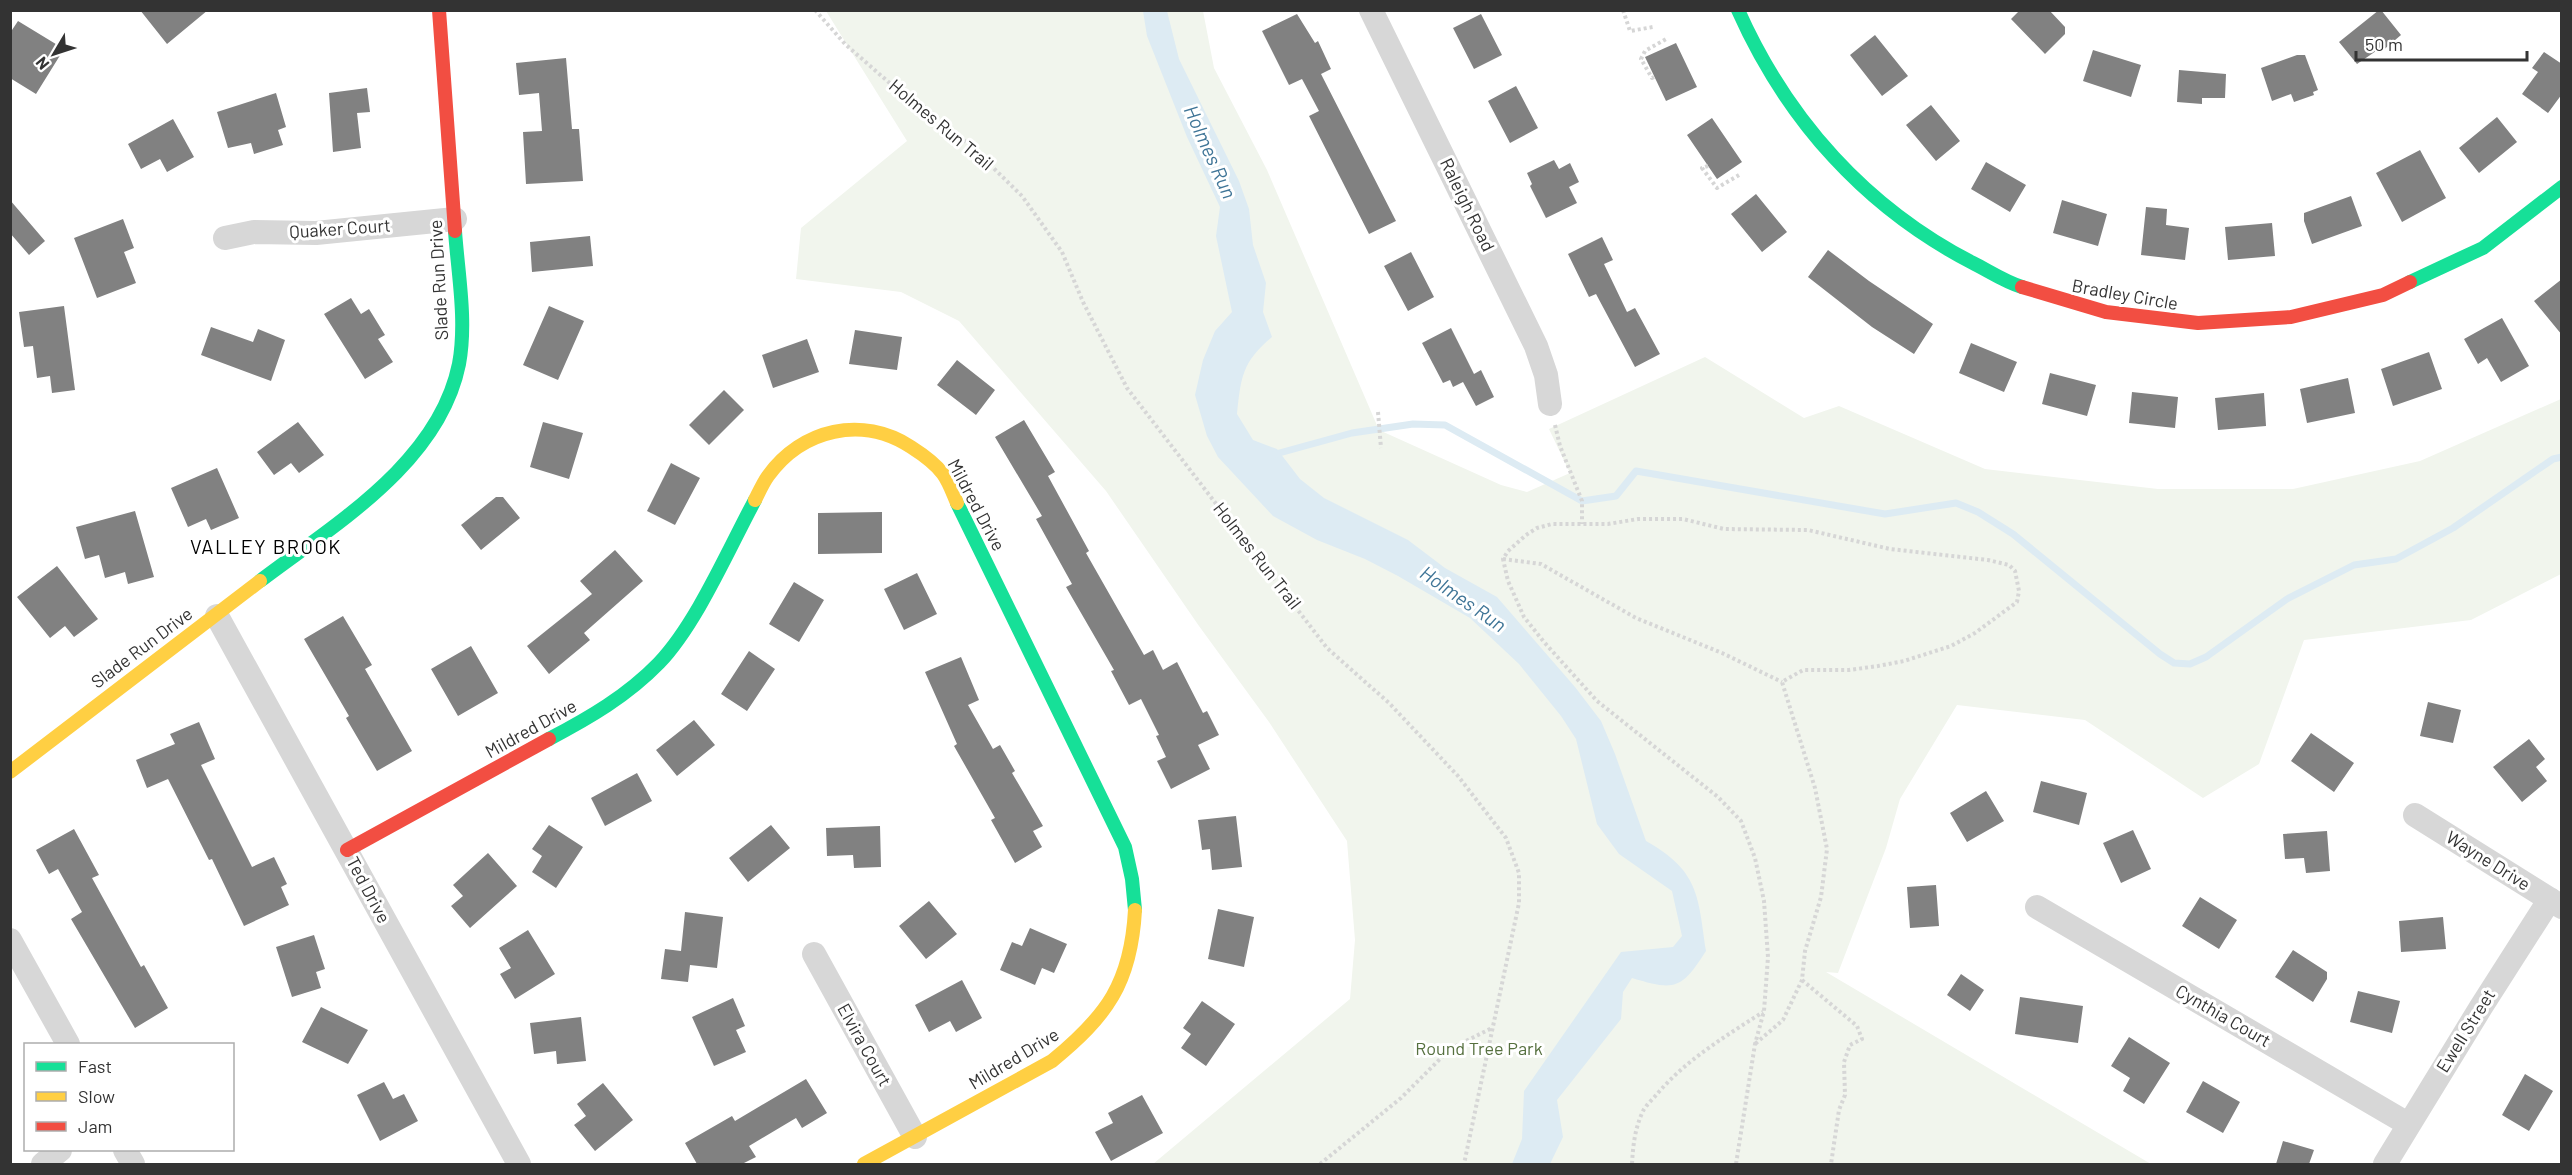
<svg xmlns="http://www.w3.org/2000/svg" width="2572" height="1175" font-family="Barlow,sans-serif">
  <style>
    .green { fill: #f1f5ed }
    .water { fill: #ddebf3 }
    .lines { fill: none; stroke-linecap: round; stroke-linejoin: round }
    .stream { stroke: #ddebf3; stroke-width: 7 }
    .building { fill: #818181 }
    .path { stroke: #d6d6d6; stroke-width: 4; stroke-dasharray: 3 3; stroke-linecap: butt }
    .street { stroke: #d7d7d7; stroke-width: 24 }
    .fast { stroke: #16e098; stroke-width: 14 }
    .slow { stroke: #ffcf43; stroke-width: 14 }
    .jam { stroke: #f24e42; stroke-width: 14 }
    .labels { text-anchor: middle; stroke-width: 6; stroke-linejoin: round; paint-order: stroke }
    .street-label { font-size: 18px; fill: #333; stroke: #fff }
    .park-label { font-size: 18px; fill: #56703f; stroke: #fff }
    .water-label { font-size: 20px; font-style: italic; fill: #3f7597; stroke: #fff }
    .neighbourhood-label { font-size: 20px; letter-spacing: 1.5px; fill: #000; stroke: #fff }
  </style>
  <rect width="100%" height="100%" fill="#fff"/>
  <path class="green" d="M826,11H1203L1214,68L1267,170L1379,430L1501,485L1527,492L1570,473L1549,429L1705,357L1804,418L1839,406L1985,469L2158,489H2293L2420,461L2561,399V574L2471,620L2304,640L2259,764L2203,798L2085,720L1957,705L1900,799L1886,848L1838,973L1826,972L2151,1164H1153L1350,999L1355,940L1347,841L1269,722L1199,626L1106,491L959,321L901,292L796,279L801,228L907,141Z"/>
  <path class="water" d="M1143,11H1167L1179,59L1239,181L1249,209L1253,245L1266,283L1263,312L1272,337C1242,362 1241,377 1237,414L1253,440L1277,449L1300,479L1324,498L1408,540L1445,568L1497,597L1575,687L1601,721L1615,754L1646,841C1699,871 1698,895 1706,951C1681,990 1675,991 1632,978L1623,992L1621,1019L1557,1100L1563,1137L1550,1164H1512L1522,1139L1524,1091L1621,952L1673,947L1682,936L1672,891L1619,854L1597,824L1576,739L1561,716L1519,664L1470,618L1398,576L1365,559L1317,540L1273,516L1218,457L1207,436L1195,395L1203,360L1215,331L1232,312L1216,236L1220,207L1187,137L1147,36Z"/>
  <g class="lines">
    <path class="stream" d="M1272,455L1352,433L1413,424L1445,425L1582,501L1616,496L1636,471L1885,514L1956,503L1978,512L2013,534L2160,654L2174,663L2190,664L2206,657L2287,599L2354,565L2396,559L2453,528L2553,459L2562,457"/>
  </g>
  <path class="building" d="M140,10H208L167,44Z
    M2020,10H2049L2065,27V34L2045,54L2011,19Z
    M2379,10H2381L2401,35L2381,52L2379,49L2357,64L2339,42Z
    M1297,14L1315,43L1318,41L1331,69L1321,74L1396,221L1369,234L1309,116L1319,111L1302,79L1289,85L1262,31Z
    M1481,14L1502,55L1474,69L1453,28Z
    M18,21L64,49L36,94L10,78V33Z
    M1875,35L1908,76L1882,96L1850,55Z
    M1676,43L1697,87L1666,101L1645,57Z
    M2093,50L2141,65L2131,97L2083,81Z
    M2544,52L2562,64V94L2548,113L2522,94L2538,72L2532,68Z
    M2297,55H2305L2318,90L2313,92L2314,95L2294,102L2291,94L2272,101L2261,68Z
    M566,58L572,129H579L583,181L526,184L523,132L542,131L539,93L519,95L516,63Z
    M2179,70L2226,74L2225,98H2202V104L2177,102Z
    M1516,86L1538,128L1510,143L1488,101Z
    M367,88L370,112L357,113L361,148L333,152L329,93Z
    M276,93L286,127L278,130L283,145L254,154L251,143L228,148L217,112Z
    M1931,105L1960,141L1936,161L1906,125Z
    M2497,117L2517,142L2479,173L2459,148Z
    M1712,118L1742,162L1717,179L1687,135Z
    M173,119L194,157L167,172L160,159L141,169L128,144Z
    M2420,150L2446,198L2402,222L2376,173Z
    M1554,160L1559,169L1570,163L1579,182L1569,187L1577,203L1546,218L1530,186L1532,184L1527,173Z
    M1986,162L2026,185L2010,212L1971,189Z
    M1756,194L1787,232L1762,252L1731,214Z
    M2351,196L2362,226L2312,244L2304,221V213Z
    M10,200L45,241L29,255L10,233Z
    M2062,200L2107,214L2098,246L2053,233Z
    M2146,207L2167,209L2166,225L2189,228L2185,260L2141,255Z
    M123,219L134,248L124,252L136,283L97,298L74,238Z
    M2272,223L2275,256L2228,260L2225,227Z
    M590,236L593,266L532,272L530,242Z
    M1602,237L1613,260L1604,264L1627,312L1635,308L1660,354L1635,367L1596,294L1589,297L1568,254Z
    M1828,250L1869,281L1933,324L1914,354L1872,327L1808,277Z
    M1411,252L1434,297L1408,311L1384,266Z
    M2562,279V335L2534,301Z
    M351,298L361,314L369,309L385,335L378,339L393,362L365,379L324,314Z
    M64,306L75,390L52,393L50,376L37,378L33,346L24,347L19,312Z
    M549,306L584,321L558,380L523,365Z
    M2502,318L2529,366L2501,382L2487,358L2478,364L2464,339Z
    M211,327L253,342L258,329L285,340L271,381L201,355Z
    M1451,328L1474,374L1481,370L1494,397L1476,406L1463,382L1453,387L1450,380L1443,383L1422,343Z
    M855,330L902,337L897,370L849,364Z
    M807,339L819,372L773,388L762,355Z
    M1971,343L2017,362L2004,392L1959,373Z
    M2429,352L2442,389L2393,406L2381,369Z
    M957,360L995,390L976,415L937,385Z
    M2050,373L2096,385L2087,416L2042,404Z
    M2348,378L2355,413L2307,423L2300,389Z
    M724,390L744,410L709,445L689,425Z
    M2132,392L2178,397L2175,428L2129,423Z
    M2264,393L2266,426L2218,430L2215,398Z
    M1024,420L1055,472L1048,476L1089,551L1086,553L1144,655L1153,650L1163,670L1177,662L1203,713L1207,711L1219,735L1198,745L1210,769L1171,789L1157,761L1166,757L1156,736L1159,735L1141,699L1129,705L1111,671L1114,670L1066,587L1072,584L1036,519L1042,516L995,437Z
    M298,422L324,455L299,473L291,463L274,475L257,452Z
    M543,422L583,433L569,479L530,467Z
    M671,463L700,478L675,525L647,511Z
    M217,468L239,518L211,530L206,519L188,527L171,488Z
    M496,497H503L520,518L481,550L461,525Z
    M135,511L154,577L128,584L125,572L105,578L99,555L85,559L76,527Z
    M882,512V553L818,554V513Z
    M615,550L643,581L584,633L590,640L549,674L527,646L592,594L580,581Z
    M57,566L98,619L74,637L65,626L50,638L17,597Z
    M917,573L937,614L904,630L884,589Z
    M794,582L824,600L799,642L769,624Z
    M343,616L372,665L365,669L412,751L377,771L346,718L349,716L304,639Z
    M471,646L498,693L458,716L431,669Z
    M749,651L775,669L747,711L721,694Z
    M961,657L979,700L968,705L993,749L1000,745L1015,771L1012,773L1043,826L1033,831L1042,847L1015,863L991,820L995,818L954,746L957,744L925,672Z
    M2428,702L2461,710L2453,743L2420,736Z
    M694,720L715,745L677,776L656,750Z
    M199,722L215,759L201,765L252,867L274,857L287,884L281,887L289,905L244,926L212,859L209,860L168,779L147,788L136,760L175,744L170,734Z
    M2311,733L2354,763L2334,792L2291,761Z
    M2529,739L2545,759L2536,767L2547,781L2522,802L2493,767Z
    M637,773L652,801L605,826L591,798Z
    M2041,781L2087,793L2079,825L2033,812Z
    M1986,791L2004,821L1967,842L1950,813Z
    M1236,816L1242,867L1212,870L1210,849L1202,850L1198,820Z
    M549,825L583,847L556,888L532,872L542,856L532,849Z
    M771,825L790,848L748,882L729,858Z
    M880,826L881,867L854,868L853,855L827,856L826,828Z
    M74,829L99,875L92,878L141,967L144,965L168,1008L135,1028L71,919L82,912L58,869L49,874L36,850Z
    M2133,830L2151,869L2121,883L2103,843Z
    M2327,831L2330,871L2306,873L2304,858L2285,859L2283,834Z
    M488,853L517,886L470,928L451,906L463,896L453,885Z
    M1936,885L1939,926L1910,928L1907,887Z
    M2200,897L2237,920L2219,949L2182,926Z
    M929,901L957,934L926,959L899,926Z
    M1218,909L1254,917L1244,967L1208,959Z
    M685,912L723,917L717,968L690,965L688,982L661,979L665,949L681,951Z
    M2443,917L2446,949L2401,952L2399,921Z
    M1030,928L1067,944L1054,973L1042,968L1035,985L1000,970L1012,942L1022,946Z
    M528,930L555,974L515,999L500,974L511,968L499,948Z
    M314,935L325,969L316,972L321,988L292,997L276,947Z
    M2293,950L2327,972V979L2313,1002L2275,977Z
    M1961,974L1984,990L1970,1011L1947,995Z
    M962,980L982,1018L956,1032L950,1021L929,1032L915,1005Z
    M2358,991L2400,1001L2392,1033L2350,1022Z
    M2020,997L2083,1006L2078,1043L2015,1034Z
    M733,998L745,1026L736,1030L746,1052L714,1066L692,1017Z
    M1202,1001L1235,1024L1206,1066L1181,1048L1191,1034L1183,1028Z
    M321,1007L368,1030L348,1064L302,1042Z
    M581,1017L586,1061L557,1064L556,1051L534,1054L530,1023Z
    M2129,1037L2170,1063L2144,1104L2123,1091L2130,1078L2111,1066Z
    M2525,1074L2553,1091L2529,1131L2502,1115Z
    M806,1079L827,1113L802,1128L796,1118L749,1146L756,1157L742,1164H697L685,1143L732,1116L735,1121Z
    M2203,1081L2240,1102L2223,1133L2186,1112Z
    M384,1082L393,1099L404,1094L418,1121L380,1141L357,1095Z
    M603,1083L633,1120L595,1151L574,1125L586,1116L577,1104Z
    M1142,1095L1163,1133L1111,1161L1095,1132L1113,1123L1108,1113Z
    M2283,1141L2314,1150L2309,1164H2276Z"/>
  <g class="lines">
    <path class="path" d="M815,10L845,44L893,86L926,108L974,149L1022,196L1062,252L1083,302L1127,388L1327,648L1389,703L1458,776L1506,838L1519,873V903L1464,1164
      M1623,10L1630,31L1653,27
      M1654,77L1652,78L1641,59L1645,51L1666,39
      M1708,166L1702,168L1717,188L1739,175
      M1378,412L1381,448
      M1555,425L1560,446L1582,501V524
      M1503,559L1541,564L1636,618L1722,653L1782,682
      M1802,980L1857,1026L1862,1039L1850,1045L1844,1062L1845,1095L1839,1110L1831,1164
      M1320,1164L1401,1098L1450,1049L1492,1028
      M1632,1164C1633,1145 1635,1128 1643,1111C1646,1105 1653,1099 1658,1093C1687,1059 1726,1036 1763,1012
      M1736,1164L1755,1044L1764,1011L1768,957L1764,901L1755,858L1741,821L1718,797L1597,701L1544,642L1524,617L1508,581L1503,559L1508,551L1526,535L1537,528L1552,524H1608L1638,519H1683L1724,529L1808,530L1890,549L1988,560L2009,565L2015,571L2019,591L2017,602L1975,633L1951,646L1904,661L1878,666L1849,670H1803L1782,682L1815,788L1827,849L1821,897L1805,951L1802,980L1783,1020L1755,1044"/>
    <path class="street" d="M1371,10L1536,346L1546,375L1550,404
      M225,238L254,232L316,233L455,219
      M217,616L519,1164
      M2415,815L2562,907
      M2037,907L2408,1124
      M10,940L68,1044
      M814,954L915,1137
      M125,1150L133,1164
      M43,1164L60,1150
      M2385,1164L2481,1007L2550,899"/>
    <path class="fast" d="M1738,10C1787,120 1866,208 1973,263C1989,271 2005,282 2022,287
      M2410,282L2483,248L2562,187
      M957,503L1125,847L1132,879L1135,910
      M260,581C335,524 439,463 459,364C467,321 458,274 455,231
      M549,739C589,718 627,696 659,663C697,623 728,550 755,500"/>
    <path class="slow" d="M755,500C759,492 763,483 768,476C802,429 862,415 911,447C922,454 935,463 943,474C949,482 953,494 957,503
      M10,772L260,581
      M864,1164L1052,1061C1107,1016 1131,983 1135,910"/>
    <path class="jam" d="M439,10L455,231
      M2022,287L2106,312L2198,323L2291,317L2383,295L2410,282
      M347,850L549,739"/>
  </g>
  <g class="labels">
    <g class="street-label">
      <text transform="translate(941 125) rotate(40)" y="6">Holmes Run Trail</text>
      <text transform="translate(1467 205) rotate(64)" y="6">Raleigh Road</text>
      <text transform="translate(340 229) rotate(-4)" y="6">Quaker Court</text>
      <text transform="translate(439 280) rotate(-93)" y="6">Slade Run Drive</text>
      <text transform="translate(2125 295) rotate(10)" y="6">Bradley Circle</text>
      <text transform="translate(976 505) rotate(62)" y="6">Mildred Drive</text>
      <text transform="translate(1257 556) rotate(52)" y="6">Holmes Run Trail</text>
      <text transform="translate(142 648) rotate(-37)" y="6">Slade Run Drive</text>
      <text transform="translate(531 729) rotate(-29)" y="6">Mildred Drive</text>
      <text transform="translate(2488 861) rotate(32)" y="6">Wayne Drive</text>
      <text transform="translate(368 890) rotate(62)" y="6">Ted Drive</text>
      <text transform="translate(2223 1016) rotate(30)" y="6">Cynthia Court</text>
      <text transform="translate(2466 1031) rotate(-58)" y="6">Ewell Street</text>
      <text transform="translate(864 1045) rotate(61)" y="6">Elvira Court</text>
      <text transform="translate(1014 1059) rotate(-31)" y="6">Mildred Drive</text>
    </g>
    <g class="park-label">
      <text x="1479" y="1055">Round Tree Park</text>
    </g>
    <g class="water-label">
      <text transform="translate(1210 152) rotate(66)" y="7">Holmes Run</text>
      <text transform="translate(1463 599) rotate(35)" y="7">Holmes Run</text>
    </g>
    <g class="neighbourhood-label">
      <text x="266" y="554">VALLEY BROOK</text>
    </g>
  </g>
  <rect width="2572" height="1175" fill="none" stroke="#333333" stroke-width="24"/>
  <rect x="24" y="1043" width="210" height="108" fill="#ffffff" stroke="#adadad" stroke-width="1.5"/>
  <rect x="36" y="1062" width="30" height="9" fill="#16e098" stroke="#adadad" stroke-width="1.5"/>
  <text x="78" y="1073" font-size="18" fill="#333333">Fast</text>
  <rect x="36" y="1092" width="30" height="9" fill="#ffcf43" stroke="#adadad" stroke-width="1.5"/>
  <text x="78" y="1103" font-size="18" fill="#333333">Slow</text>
  <rect x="36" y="1122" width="30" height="9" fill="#f24e42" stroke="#adadad" stroke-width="1.5"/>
  <text x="78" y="1133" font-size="18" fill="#333333">Jam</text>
  <g transform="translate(54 54) rotate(231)" stroke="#ffffff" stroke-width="4.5" paint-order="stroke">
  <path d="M0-4.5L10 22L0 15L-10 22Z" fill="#333333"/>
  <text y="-9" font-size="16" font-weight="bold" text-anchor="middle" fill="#333333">N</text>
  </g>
  <path d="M2356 51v9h171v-9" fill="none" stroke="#333333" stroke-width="3"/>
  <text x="2365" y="51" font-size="18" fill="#333333" stroke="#ffffff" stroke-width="4.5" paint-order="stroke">50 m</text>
</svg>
